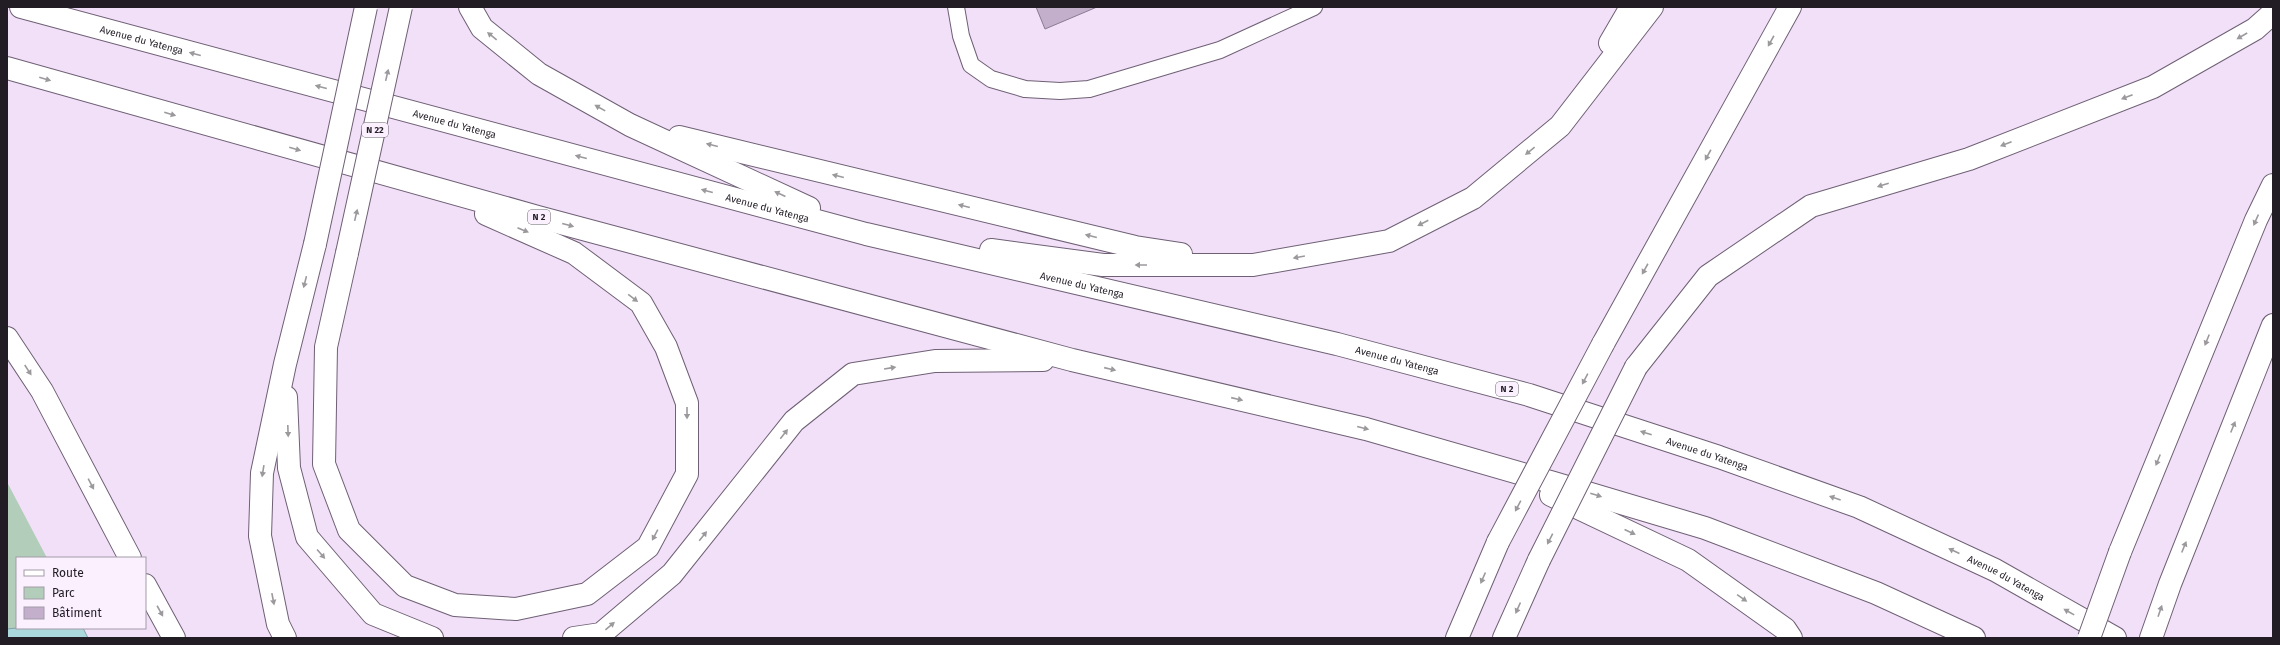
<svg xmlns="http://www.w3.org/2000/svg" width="2280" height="645" font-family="'Fira Sans',sans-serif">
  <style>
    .green { fill: #b2cdb9 }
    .water { fill: #abd8dd; stroke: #82a0a6 }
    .building { fill: #c3aecc; stroke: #8a7b91 }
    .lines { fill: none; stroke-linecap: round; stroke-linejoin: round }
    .lane-casing { stroke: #6f6075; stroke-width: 18 }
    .primary-casing { stroke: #6f6075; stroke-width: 24 }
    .lane { stroke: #fff; stroke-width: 16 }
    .primary { stroke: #fff; stroke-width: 22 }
    .primary-bridge-casing { stroke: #6f6075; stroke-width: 24; stroke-linecap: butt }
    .primary-bridge { stroke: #fff; stroke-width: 22 }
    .oneway { fill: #9c999d }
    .labels { text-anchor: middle; stroke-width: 3; stroke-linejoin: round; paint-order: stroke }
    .shield { fill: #faf0fe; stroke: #635c66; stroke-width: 1 }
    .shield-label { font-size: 9px; font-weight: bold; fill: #221c25 }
    .street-label { font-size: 10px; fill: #221c25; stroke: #faf0fe }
  </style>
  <rect width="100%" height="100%" fill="#f1e0f8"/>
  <path class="green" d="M7,482L47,558H17V628L7,629Z"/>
  <path class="water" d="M17,628H83L88,638H7V629Z"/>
  <path class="building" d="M1036,7H1097L1045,29Z"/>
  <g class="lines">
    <defs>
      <path id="lane" d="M956,7L961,36L971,65L991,79L1025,89L1060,91L1089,89L1220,50L1314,7"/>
      <g id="primary">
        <path id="s1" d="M21,7L866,234L1337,344L1529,395L1719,457L1859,507L1995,570L2115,638"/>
        <path d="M470,7L482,28L539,74L630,125L809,208"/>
        <path d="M1610,43L1631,7"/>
        <path d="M7,68L538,217L1072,360L1366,429L1554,483L1705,528L1876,593L1974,638"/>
        <path d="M679,137L1135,247L1181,254"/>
        <path d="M991,250L1103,265H1253L1389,241L1473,198L1560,126L1652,7"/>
        <path d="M347,253L326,347L324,464L349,530L405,586L455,605L516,609L587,594L648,547L687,474V403L666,347L641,303L574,253L486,214"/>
        <path d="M7,338L42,391L130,558"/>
        <path d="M1603,344L1790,7"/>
        <path d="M1636,367L1708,276L1811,206L1969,159L2153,87L2255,29L2273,13"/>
        <path d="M286,397L289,468L307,537L373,614L432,638"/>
        <path d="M1551,495L1688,560L1785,629L1791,638"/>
        <path d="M2120,552L2256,220L2273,185"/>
        <path d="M145,585L174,638"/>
        <path d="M285,638L278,624L260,536L262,473L285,364L315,244"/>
        <path d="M574,638L601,634L672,574L794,421L853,374L935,361L1043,360"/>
        <path d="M1457,638L1498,542"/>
        <path d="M1504,638L1539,560"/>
        <path d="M2151,638L2170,584L2273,325"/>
      </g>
    </defs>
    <use href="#lane" class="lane-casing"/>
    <use href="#primary" class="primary-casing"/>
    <use href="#lane" class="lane"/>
    <use href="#primary" class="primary"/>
    <defs>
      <path id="primary-bridge" d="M315,244L366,7
        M347,253L401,7
        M1498,542L1603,344
        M1539,560L1636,367
        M2089,638L2120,552"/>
    </defs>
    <use href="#primary-bridge" class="primary-bridge-casing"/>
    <use href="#primary-bridge" class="primary-bridge"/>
  </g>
  <defs><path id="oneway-solid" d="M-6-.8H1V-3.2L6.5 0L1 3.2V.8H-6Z"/></defs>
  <g class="oneway">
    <use href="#oneway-solid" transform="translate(492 36) rotate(-141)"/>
    <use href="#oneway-solid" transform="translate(2242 36) rotate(150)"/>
    <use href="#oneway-solid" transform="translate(1771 41) rotate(119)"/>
    <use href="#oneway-solid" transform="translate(195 54) rotate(-165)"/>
    <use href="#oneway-solid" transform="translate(387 75) rotate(-77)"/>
    <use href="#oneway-solid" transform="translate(45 79) rotate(16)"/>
    <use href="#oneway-solid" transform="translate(321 87) rotate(-165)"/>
    <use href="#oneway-solid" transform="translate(2127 97) rotate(159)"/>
    <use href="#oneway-solid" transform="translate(600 108) rotate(-151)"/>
    <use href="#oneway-solid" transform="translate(170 114) rotate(16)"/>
    <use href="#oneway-solid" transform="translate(2006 144) rotate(159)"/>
    <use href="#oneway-solid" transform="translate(712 145) rotate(-166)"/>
    <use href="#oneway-solid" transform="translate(295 149) rotate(16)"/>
    <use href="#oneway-solid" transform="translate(1530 151) rotate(141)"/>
    <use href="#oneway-solid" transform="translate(1708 155) rotate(119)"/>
    <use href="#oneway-solid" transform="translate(581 157) rotate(-165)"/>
    <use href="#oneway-solid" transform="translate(838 176) rotate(-166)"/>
    <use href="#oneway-solid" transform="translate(1883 185) rotate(163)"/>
    <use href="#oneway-solid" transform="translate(707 191) rotate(-165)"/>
    <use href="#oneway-solid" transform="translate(780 194) rotate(-155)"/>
    <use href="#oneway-solid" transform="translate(964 206) rotate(-166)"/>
    <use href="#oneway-solid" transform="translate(356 215) rotate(-77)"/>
    <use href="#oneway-solid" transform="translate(2256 220) rotate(114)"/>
    <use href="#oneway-solid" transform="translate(1423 223) rotate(153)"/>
    <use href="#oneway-solid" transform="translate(568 225) rotate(15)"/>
    <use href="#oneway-solid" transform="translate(523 230) rotate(23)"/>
    <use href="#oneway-solid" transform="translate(1091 236) rotate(-166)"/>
    <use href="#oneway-solid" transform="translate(1299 257) rotate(170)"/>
    <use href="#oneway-solid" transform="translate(1141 265) rotate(-180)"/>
    <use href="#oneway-solid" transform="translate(1645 269) rotate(119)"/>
    <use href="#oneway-solid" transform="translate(305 282) rotate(104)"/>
    <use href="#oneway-solid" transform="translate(633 298) rotate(37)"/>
    <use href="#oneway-solid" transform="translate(2207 340) rotate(112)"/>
    <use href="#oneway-solid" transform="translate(890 368) rotate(-9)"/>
    <use href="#oneway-solid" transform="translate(1110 369) rotate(13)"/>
    <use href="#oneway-solid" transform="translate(28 370) rotate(57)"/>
    <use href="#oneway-solid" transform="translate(1585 379) rotate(118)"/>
    <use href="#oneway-solid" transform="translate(1237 399) rotate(13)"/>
    <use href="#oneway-solid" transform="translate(687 413) rotate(90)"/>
    <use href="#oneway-solid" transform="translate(2233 427) rotate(-68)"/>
    <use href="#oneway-solid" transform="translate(1363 428) rotate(14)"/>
    <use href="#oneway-solid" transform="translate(288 431) rotate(88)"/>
    <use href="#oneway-solid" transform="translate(1646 433) rotate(-162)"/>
    <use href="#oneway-solid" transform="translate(784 434) rotate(-52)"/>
    <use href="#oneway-solid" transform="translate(2158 460) rotate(112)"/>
    <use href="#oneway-solid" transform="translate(263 471) rotate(99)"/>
    <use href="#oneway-solid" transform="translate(91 484) rotate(62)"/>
    <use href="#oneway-solid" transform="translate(1596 495) rotate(17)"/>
    <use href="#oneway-solid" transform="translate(1835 498) rotate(-161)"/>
    <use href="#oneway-solid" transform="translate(1518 506) rotate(118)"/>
    <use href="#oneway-solid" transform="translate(1630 532) rotate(25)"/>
    <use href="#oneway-solid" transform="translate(655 535) rotate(118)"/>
    <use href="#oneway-solid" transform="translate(703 536) rotate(-51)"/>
    <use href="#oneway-solid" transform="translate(1550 539) rotate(117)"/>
    <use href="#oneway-solid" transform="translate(2184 547) rotate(-68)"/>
    <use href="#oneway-solid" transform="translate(1954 551) rotate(-155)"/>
    <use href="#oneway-solid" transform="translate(321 554) rotate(49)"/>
    <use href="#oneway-solid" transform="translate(1483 578) rotate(114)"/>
    <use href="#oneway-solid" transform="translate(1742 598) rotate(35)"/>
    <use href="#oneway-solid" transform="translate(273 599) rotate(79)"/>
    <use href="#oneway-solid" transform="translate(1518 608) rotate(114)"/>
    <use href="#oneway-solid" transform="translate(160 611) rotate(61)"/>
    <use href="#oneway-solid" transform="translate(2160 611) rotate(-71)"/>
    <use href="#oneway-solid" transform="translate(2069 612) rotate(-151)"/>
    <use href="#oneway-solid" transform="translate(610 626) rotate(-40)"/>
  </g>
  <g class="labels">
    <g class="shield">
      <rect x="362" y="123" width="26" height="14" rx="3"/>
      <rect x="528" y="210" width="22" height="14" rx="3"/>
      <rect x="1496" y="382" width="22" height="14" rx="3"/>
    </g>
    <g class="shield-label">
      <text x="375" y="133">N 22</text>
      <text x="539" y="220">N 2</text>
      <text x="1507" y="392">N 2</text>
    </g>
    <g class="street-label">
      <text dy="4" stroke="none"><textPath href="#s1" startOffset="125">Avenue du Yatenga</textPath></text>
      <text dy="4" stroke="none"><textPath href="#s1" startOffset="449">Avenue du Yatenga</textPath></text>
      <text dy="4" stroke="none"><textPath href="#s1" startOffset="773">Avenue du Yatenga</textPath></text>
      <text dy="4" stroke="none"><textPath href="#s1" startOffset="1097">Avenue du Yatenga</textPath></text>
      <text dy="4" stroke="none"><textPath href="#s1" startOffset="1421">Avenue du Yatenga</textPath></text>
      <text dy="4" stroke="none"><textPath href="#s1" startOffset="1745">Avenue du Yatenga</textPath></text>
      <text dy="4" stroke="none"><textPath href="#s1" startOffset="2069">Avenue du Yatenga</textPath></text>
    </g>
  </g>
  <rect width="2280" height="645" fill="none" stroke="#221c25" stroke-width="16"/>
  <rect x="16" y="557" width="130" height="72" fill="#faf0fe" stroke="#a49ba7"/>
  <rect x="24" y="570" width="20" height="6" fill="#ffffff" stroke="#a49ba7"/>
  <text x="52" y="577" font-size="12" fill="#221c25">Route</text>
  <rect x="24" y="587" width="20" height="12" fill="#b2cdb9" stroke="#a49ba7"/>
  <text x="52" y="597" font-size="12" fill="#221c25">Parc</text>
  <rect x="24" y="607" width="20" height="12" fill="#c3aecc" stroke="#a49ba7"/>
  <text x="52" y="617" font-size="12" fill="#221c25">Bâtiment</text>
</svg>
